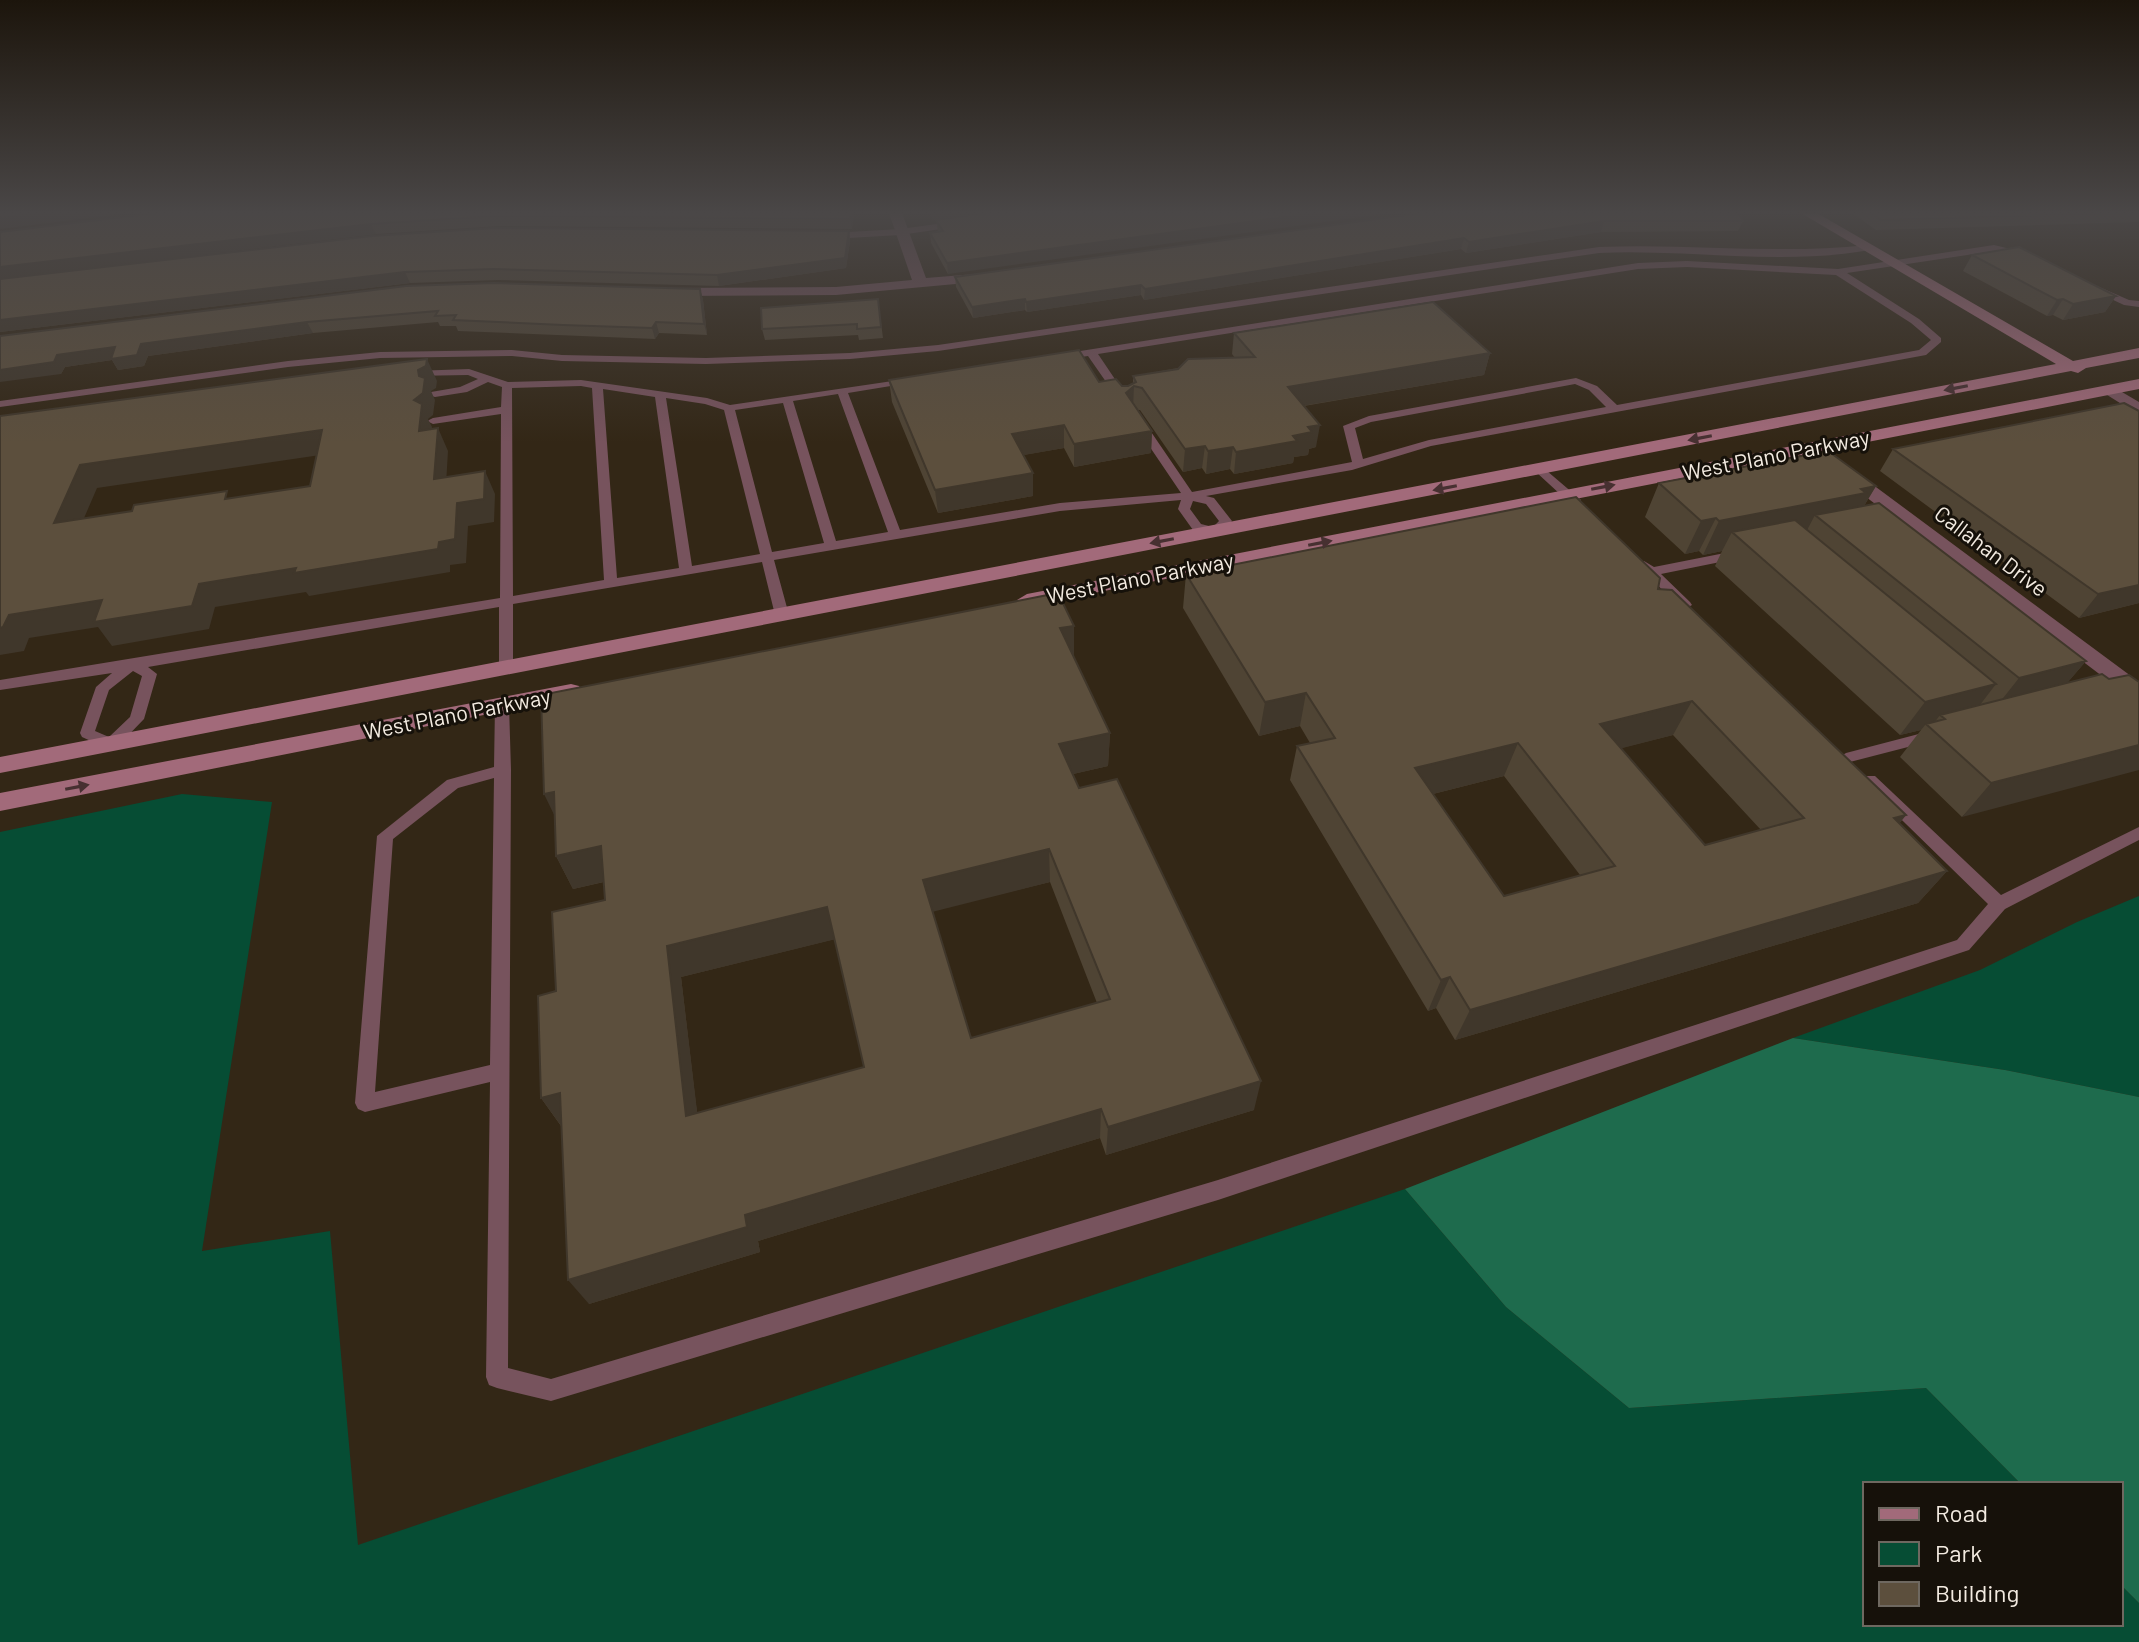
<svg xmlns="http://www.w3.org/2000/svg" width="2139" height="1642" font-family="Barlow,sans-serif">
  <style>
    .green { fill: #064d34 }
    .forest { fill: #1e6b4d }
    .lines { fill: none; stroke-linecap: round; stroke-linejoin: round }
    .lane { fill: #77535d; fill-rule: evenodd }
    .street { fill: #77535d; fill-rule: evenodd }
    .secondary { fill: #a26a7a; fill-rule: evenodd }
    .wall { fill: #4f4434; fill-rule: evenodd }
    .shaded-wall { fill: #40372b }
    .building { fill: #5c4f3d; stroke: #40372b; stroke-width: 2; fill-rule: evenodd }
    .oneway { fill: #473031 }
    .labels { text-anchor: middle; stroke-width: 6; stroke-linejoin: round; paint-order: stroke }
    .street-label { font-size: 22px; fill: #f3ebe1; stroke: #16110a }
  </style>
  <rect width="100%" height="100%" fill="#332716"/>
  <path class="green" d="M182,794L272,802L202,1251L330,1231L358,1545L1405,1189L1506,1307L1629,1408L1926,1388L2021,1484H1865V1624H2121V1585L2139,1603V1642H0V832Z
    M2139,896V1097L2005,1070L1793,1038L1980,970L2077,922Z"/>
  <path class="forest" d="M1793,1038L2005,1070L2139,1097V1603L2121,1585V1484H2021L1926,1388L1629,1408L1506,1307L1405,1189Z"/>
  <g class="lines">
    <path class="lane" d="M959,221L963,224L962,226L900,235L831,239L826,236L831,233L900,229Z
      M1867,245L1872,248L1870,250C1782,266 1689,249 1599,253L938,351L850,359L706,364L562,361L512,356L380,358L288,367L0,407V401L288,361L380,352L512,350L562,355L706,358L850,353L938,345L1599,247C1689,243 1778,255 1867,245Z
      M1994,245L2031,254L2026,257L1994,251L1847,273L1919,319L1941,338V342L1926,355L1431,446L1352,470L1206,496L1214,498L1232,521C1218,538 1213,534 1193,530L1178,509L1181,500L1060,511L774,560L789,615L782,619L775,615L762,562L513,604V668L506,673L499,668V607L148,667L157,674L144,719L116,748H106L82,737L80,733L96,687L112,673L0,690V680L500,598L501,414L433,424L427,421L433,418L501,407L502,387L488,382L467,392L435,397L431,396V392L460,387L478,379L468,375L410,376L409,374L414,371L469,369L508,382L581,380L707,398L730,405L913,378V382L909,383L848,393L900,530L1060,503L1181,493L1135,425L1141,422L1145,423L1192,492L1352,462L1343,426L1369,416L1576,378L1597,386L1617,405L1919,350L1931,340L1911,323L1836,275L1687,267L1638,269L1098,354L1127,397L1122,400L1118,399L1088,356L1059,360L1054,357L1055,355L1638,263L1687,261L1838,269ZM1575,384L1589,390L1606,407L1429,440L1363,459L1355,428L1371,422ZM581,386L592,388L604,580L513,596L512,388ZM603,389L655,397L679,568L617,578ZM838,394L888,532L836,541L793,401ZM666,398L705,404L724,410L760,554L692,566ZM783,403L824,543L772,552L735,410ZM1193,501L1206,504L1219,521L1213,527L1201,524L1190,509ZM133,671L142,676L130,717L109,737L95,731L109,690Z
      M2097,286L2129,300L2139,301V307L2124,305L2094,291L2092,289Z
      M1540,465L1581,500V506H1573L1536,472V466Z
      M1740,550L1745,551V557L1661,574L1690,602L1692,605L1685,609L1680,608L1638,565L1644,561L1654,567Z
      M502,700L509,705L511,770L508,1368L551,1379L1218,1180L1957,940L1988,904L1865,784L1862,780L1865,776H1875L2001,895L2139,827V840L2005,909L1969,950L1218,1200L551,1401L497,1388L489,1385L486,1377L490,1082L365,1112L358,1109L355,1103L377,836L447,780L494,767L495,705ZM494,778L490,1065L375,1092L393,839L458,788Z
      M1934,730L1939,731L1941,735L1939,739L1846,763L1838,758L1846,753Z"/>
    <path class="street" d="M889,213H902L926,278L988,273L995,277L988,281L836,295L670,296L663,292L670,288L836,287L912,280Z
      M2110,385L2139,402V415L2104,393V387Z
      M1847,469L1853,470L2139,682V700L2131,698L1841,478L1838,474L1841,470Z"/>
    <path class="secondary" d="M1801,213H1817L2073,361L2139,348V358L2086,368L2078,373L2071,371L0,773V757L2056,364Z
      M2139,379V389L1027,606L1017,600L1027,594Z
      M571,684L579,686L582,691L579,696L0,811V793Z"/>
  </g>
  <path class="wall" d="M156,213H854L852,229L499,226L376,234L0,279Z
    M985,213L948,274L931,243L930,233L938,232L936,220Z
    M1421,213L1743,221L1738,231L1601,232L1466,253L1461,249L1144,300L1141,295L1027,312L1025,310L973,318L956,287L955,277Z
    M1852,213H2139V222L1876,230Z
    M849,231L850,241L846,268L719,286L498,280L410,283L0,332V279Z
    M1972,255L2116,296L2105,312L2063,320L2053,315L2047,316L1963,271Z
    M700,289L703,300L707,335L659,333L655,339L458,331L456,326H440L438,322L313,333L148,356L144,366L118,370L112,360L65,367L61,374L0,336Z
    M878,299L883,338L859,340L858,335L765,340L762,329Z
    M1234,333L1490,353L1484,375L1304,406L1316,447L1309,449L1308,455L1294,457L1293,463L1234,474L1230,469L1206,474L1202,468L1183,472L1140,410H1138L1152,431L1151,453L1074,467L1064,448L1023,455L1033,473V496L938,513L892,402L889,380L1099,382L1128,386L1133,383V376L1235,358L1232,354Z
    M1893,449L2139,603L2079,618L1880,471Z
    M1659,483L1876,486L1864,506L2086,661L2067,683L2102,674L1962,817L1900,757L1921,730L1900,735L1715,566L1722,551L1703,555L1699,551L1685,554L1645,517Z
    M1186,574L1658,589L1906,815L1899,824L1947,871L1918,903L1455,1040L1436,1008L1428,1011L1290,780L1297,746L1310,743L1300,726L1259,736L1183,608ZM1673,735L1761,830L1705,845L1621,748ZM1504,776L1580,875L1504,896L1433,794Z
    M1074,657L1110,733L1108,766L1073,774L1079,788L1254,1110L1106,1155L1100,1138L758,1241L760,1252L589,1304L561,1126L541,1098L556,991L605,900L604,882L573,889L556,856ZM1050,882L1097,1003L971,1038L932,911ZM835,939L864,1067L697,1113L681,977Z"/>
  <path class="shaded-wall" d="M36,213H128L0,229V218Z
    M851,213H854L852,229L850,219Z
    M931,213H984L932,220Z
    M1315,213H1389L948,274L947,263Z
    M1604,221L1601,232L1466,253L1469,242Z
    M371,224L376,234L0,279V267Z
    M849,231L850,241L846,268L719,286L717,275Z
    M1464,238L1461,249L1144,300L1145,289Z
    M405,272L410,283L0,332V320Z
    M1141,285V295L1027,312L1026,302Z
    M700,289L703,300L707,335L704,324Z
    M2116,296L2105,312L2063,320L2073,304Z
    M1025,299V310L973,318L972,307Z
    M2063,299L2053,315L2047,316L2057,300Z
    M307,322L313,333L148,356L144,366L118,370L112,360L65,367L61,374L0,382V370L57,355Z
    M656,322L659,333L655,339L652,328Z
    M1490,353L1484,375L1284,409L1288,387Z
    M427,359L437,381L436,388L431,391L435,400L433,415L428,419L432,427L430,454L419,431L414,400L419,376L418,370Z
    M1134,386L1133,408L1126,393Z
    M1064,425V448L1013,457L1012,434Z
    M1320,425L1316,447L1309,449L1308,455L1294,457L1293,463L1234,474L1236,452L1293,436L1308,427Z
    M438,428L448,451L445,502L434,479Z
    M322,430L334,453L97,488L72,546L54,523L80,465Z
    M1152,431L1151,453L1074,467V444Z
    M1205,446L1202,468L1183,472L1185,449Z
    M1233,447L1230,469L1206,474L1208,451Z
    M485,471L495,494L494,522L468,526L466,563L450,565V572L309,596L306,592L215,607L209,629L112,646L98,627L29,638L24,651L0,655V628L9,615L199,584L439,542L457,503Z
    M1033,473V496L938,513L935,490Z
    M1876,486L1856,519L1815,515L1805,534L1732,532L1722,551L1703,555L1719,521Z
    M1716,518L1699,551L1685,554L1701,521Z
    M2139,585V603L2079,618L2098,594Z
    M1074,626V659L1060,628Z
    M2086,661L2057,695L1992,712L2019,678Z
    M1996,684L1970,718L1945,719L1940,715L1931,727L1926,724L1921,730L1900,735L1925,702Z
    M1306,693L1300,726L1259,736L1265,702Z
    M1692,701L1673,735L1584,758L1600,724Z
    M1110,733L1108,766L1060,777L1059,744Z
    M1518,743L1504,776L1405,801L1415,768Z
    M2139,745V770L1962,817L1991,783Z
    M554,792L560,827L544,794Z
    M1906,815L1879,848L1894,818Z
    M601,846L616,879L573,889L556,856Z
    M1049,849L1050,882L928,913L923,880Z
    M1947,871L1918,903L1455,1040L1470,1010Z
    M827,907L836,939L681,977L701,1144L686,1116L667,946Z
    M1450,977L1436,1008L1428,1011L1441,980Z
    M1261,1081L1254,1110L1106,1155L1108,1127Z
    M560,1093L562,1127L541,1098Z
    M1101,1109L1100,1138L758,1241L760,1252L589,1304L568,1280L745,1215Z"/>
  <path class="building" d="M0,213H36L0,218Z
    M156,213H851L850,219L495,216L371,224L0,267V232Z
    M985,213H1315L947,263L930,233L943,231L936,220Z
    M1421,213H1738L1743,221H1604L1469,242L1464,238L1145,289L1141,285L1026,302L1025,299L972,307L955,277Z
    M1872,213H2122L1881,220Z
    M495,228L849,231L845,258L717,275L494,269L405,272L0,320V279L372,236Z
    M2019,247L2116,296L2073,304L2063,299L2057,300L1972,255Z
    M494,283L700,289L704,324L656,322L652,328L563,325L453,320L456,315L435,316L438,311L307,322L141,344L137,355L111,359L115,347L57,355L54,362L0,370V336L406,286Z
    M878,299L881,327L857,329V324L762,329L761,308Z
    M1433,302L1490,353L1288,387L1320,425L1308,427L1312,432L1293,436L1297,441L1236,452L1233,447L1208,451L1205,446L1185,449L1142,388L1134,386L1126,393L1152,431L1074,444L1064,425L1012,434L1033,473L935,490L889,380L1079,350L1099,382L1116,379L1122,386H1128L1136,382L1133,376L1178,369L1188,359L1255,357L1234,333Z
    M427,359L426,366L418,370L419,376L425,378L423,393L414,400L422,404L419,431L438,428L434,479L485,471L484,499L457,503L455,539L439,542L438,549L294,573L296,568L199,584L192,606L94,622L102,600L9,615L3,627L0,628V416ZM322,430L310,486L225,499L227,491L134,505L132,511L54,523L80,465Z
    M2124,403L2139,411V585L2098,594L1893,449Z
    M1828,451L1876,486L1861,489L1866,493L1719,521L1716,518L1701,521L1659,483Z
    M1576,497L1660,578L1658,589L1672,590L1906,815L1894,818L1947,871L1470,1010L1450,977L1441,980L1297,746L1335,738L1306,693L1265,702L1186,574ZM1692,701L1804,818L1705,845L1600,724ZM1518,743L1615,866L1504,896L1415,768Z
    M1879,503L2086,661L2019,678L1815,515Z
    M1795,520L1996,684L1925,702L1732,532Z
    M1058,593L1074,626L1060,628L1110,733L1059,744L1079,788L1117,779L1261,1081L1108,1127L1101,1109L745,1215L747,1227L568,1280L560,1093L541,1098L538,996L556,991L552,912L605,900L601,846L556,856L554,792L544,794L541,695ZM1049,849L1110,999L971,1038L923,880ZM827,907L864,1067L686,1116L667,946Z
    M2102,674L2109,679L2129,675L2139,682V745L1991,783L1926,724L1945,719L1940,715Z"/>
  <defs><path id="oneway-solid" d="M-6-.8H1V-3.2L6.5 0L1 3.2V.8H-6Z" transform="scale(2)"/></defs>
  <g class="oneway">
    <use href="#oneway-solid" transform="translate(1956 388) rotate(169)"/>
    <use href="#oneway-solid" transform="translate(1700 438) rotate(169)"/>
    <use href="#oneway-solid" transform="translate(1603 487) rotate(-11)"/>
    <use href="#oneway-solid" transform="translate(1445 488) rotate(169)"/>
    <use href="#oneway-solid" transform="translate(1162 541) rotate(169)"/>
    <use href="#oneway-solid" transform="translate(1320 543) rotate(-11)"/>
    <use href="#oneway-solid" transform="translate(77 787) rotate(-11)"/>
  </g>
  <linearGradient id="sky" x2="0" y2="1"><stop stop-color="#1c150c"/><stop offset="0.48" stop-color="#4a4747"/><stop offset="1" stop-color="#4a4747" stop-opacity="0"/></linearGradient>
  <rect width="2139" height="443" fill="url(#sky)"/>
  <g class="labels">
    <g class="street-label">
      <text transform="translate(1776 455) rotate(-11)" y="8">West Plano Parkway</text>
      <text transform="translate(1991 551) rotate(37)" y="8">Callahan Drive</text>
      <text transform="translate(1140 578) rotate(-11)" y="8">West Plano Parkway</text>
      <text transform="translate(457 714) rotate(-11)" y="8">West Plano Parkway</text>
    </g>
  </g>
  <rect x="1863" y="1482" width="260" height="144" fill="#16110a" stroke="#6e6860" stroke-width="2"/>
  <rect x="1879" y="1508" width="40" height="12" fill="#a26a7a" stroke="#6e6860" stroke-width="2"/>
  <text x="1935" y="1522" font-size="24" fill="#f3ebe1">Road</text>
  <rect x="1879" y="1542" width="40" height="24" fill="#064d34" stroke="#6e6860" stroke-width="2"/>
  <text x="1935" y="1562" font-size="24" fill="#f3ebe1">Park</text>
  <rect x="1879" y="1582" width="40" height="24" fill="#5c4f3d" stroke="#6e6860" stroke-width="2"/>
  <text x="1935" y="1602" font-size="24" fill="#f3ebe1">Building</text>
</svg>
